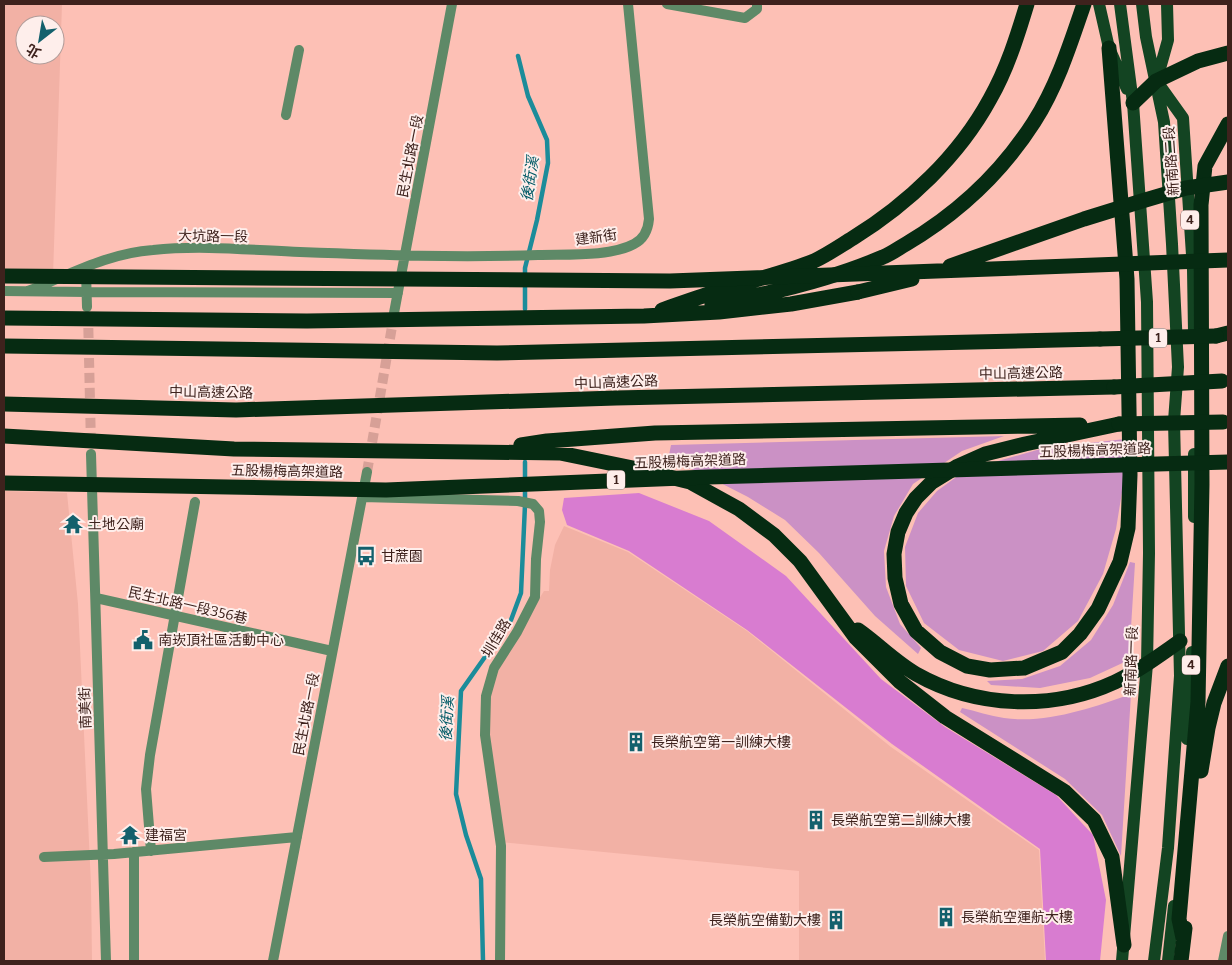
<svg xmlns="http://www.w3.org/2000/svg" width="1232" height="965" font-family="Bitter,'Noto Sans TC',serif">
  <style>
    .built { fill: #f2b1a5; fill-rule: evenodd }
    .green { fill: #cb91c5 }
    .forest { fill: #d87cd0 }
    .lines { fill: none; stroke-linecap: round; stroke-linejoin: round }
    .stream { stroke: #1b8c9a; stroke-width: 4.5 }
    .minor-tunnel { stroke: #d7a097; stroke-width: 10; stroke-dasharray: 10 5; stroke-linecap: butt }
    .minor { stroke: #5e8967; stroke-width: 10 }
    .primary { stroke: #134422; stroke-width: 12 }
    .motorway { stroke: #062b12; stroke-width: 15 }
    .motorway-bridge { stroke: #062b12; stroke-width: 15 }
    .labels { text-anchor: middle; stroke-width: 4; stroke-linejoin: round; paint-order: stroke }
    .shield { fill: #feeeeb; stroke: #785f5b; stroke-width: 1 }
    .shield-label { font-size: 12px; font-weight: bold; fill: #3e221d }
    .street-label { font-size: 14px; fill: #3e221d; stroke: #feeeeb }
    .poi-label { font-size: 14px; fill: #3e221d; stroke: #feeeeb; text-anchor: start }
    .water-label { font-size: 15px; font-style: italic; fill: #005965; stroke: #feeeeb }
  </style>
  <rect width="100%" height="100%" fill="#fdc0b5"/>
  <path class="built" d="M4,4H62L53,276L4,274ZM25,25H55V55H25Z
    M4,491L67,493L78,604L91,885L92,961H4Z
    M564,526L628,552L747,631L891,747L1039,850L1045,961H799V871L501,842L486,735L494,669L544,591H549L550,570L555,545Z"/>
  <path class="green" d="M1004,436L962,451L913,484L894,516L884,551L886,587L900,624L921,648L918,654L875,616L819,553L785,520L748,497L701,473L668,460L671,445Z
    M1125,439L1123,486L1116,529L1103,574L1078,621L1043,651L1003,661L959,650L924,623L906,586L905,547L918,513L937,491L959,475L998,461L1044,448Z
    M1130,562L1135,563L1129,660L1090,678L1040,688L991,685L987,681L1022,679L1060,666L1091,640L1113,605Z
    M1131,694L1121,856L1102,815L1065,779L960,712L962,708C976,711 990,716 1004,718C1046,724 1092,708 1131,694Z"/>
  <path class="forest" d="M639,493L709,521L786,576L881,679L945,727L1056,795L1093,835L1106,900L1100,961H1046L1040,849L892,744L747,630L629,551L567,525L562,510L564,498Z"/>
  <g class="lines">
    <path class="stream" d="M518,56L528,96L547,140L548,163L537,220L525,268V309
      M483,961L481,879L466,835L456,794L461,691L511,620L521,593L525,505V462"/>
    <path class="minor-tunnel" d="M88,313L91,446
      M367,472L394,315"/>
    <path class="minor" d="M667,4L745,18L757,9V4
      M286,115L299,50
      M86,271L87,307
      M4,291L87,292L398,293
      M28,291C69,275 108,253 153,250C201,245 251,250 300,252C379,255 458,258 538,255C566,254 610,257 634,244C644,239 648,230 649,219L628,4
      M394,313L452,4
      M91,454L106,961
      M362,497L518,501L533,504L539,511L540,522L536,559L535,597L517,632L494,668L486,696L485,735L501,846L500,961
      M96,598L332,651
      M151,851L146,789L150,755L195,502
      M134,852V961
      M44,857L114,854L297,837
      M273,961L367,472
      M1223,961L1228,936"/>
    <path class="primary" d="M1099,4L1109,48L1127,89
      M1120,4L1133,103L1147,302L1149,553L1147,664L1122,961
      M1142,4L1146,37L1164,122L1172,244L1178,367L1174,421L1180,676L1168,848L1154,961
      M1157,79L1168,40L1167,4
      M1158,83L1183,118L1193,270L1194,332
      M1194,517V454
      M1187,739L1192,652
      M1168,961L1174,906"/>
    <path class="motorway" d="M1109,48L1127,279L1130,475L1128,528L1120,562L1098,609L1080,634L1062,652L1024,668L990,670L967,666L940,652L916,631L901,604L895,578L894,554L898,532L906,513L916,498L932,482L958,466L985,454L1025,444L1119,424
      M1133,103L1156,81L1198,61L1228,53
      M712,304C770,294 829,280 883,257C891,254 899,248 906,244C957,214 1002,172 1034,122C1057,86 1070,45 1084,4
      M662,310C679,304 696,298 712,293C746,282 781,274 814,261C827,255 840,246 853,238C908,204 959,156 990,99C1007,69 1017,37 1027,4
      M4,318L307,321L644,316L719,312L791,304L858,292
      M1216,336L1228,333
      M4,346L497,353L1100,339
      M4,404L236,410L616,398L1114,387
      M4,436L234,449L560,453L633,468L690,482L739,509L774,535L800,561L856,638L899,681L945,717L1064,791L1094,820L1112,857L1124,945
      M521,445L547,441L655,433L1080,425
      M858,630C878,644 895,662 916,674C976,708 1052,711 1115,682C1138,671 1159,656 1180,641
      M1201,771L1208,728L1214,703L1228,666
      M1183,938L1179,919L1198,702L1202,484L1201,205L1205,166L1228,124
      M1181,961L1185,928"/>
    <path class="motorway-bridge" d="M950,266L1084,219L1142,201L1186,188L1228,182
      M4,276L670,281L1228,260
      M858,292L912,279
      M1100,339L1216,336
      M1114,387L1222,381
      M1119,424L1223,422
      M4,483L386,490L708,477L1228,462"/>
  </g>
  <defs>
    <symbol id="temple-bare" viewBox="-9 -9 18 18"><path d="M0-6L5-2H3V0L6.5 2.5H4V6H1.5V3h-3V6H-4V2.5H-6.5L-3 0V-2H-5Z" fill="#13606c" stroke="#feeeeb" stroke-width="2.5" paint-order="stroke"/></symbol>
    <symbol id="bus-bare" viewBox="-9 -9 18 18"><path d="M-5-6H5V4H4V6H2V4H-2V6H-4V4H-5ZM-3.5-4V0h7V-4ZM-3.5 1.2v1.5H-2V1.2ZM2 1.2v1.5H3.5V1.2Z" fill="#13606c" stroke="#feeeeb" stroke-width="2.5" paint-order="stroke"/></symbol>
    <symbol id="civic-bare" viewBox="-9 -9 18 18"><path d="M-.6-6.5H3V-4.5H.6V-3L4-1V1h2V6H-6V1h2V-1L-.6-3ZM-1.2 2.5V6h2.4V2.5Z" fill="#13606c" stroke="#feeeeb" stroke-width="2.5" paint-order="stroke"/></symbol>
    <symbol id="building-bare" viewBox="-9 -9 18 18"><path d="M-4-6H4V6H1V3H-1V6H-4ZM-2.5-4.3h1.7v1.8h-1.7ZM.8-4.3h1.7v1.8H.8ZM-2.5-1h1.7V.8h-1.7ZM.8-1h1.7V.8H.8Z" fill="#13606c" stroke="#feeeeb" stroke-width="2.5" paint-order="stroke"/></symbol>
  </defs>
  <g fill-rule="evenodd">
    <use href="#temple-bare" x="59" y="510" width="28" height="28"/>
    <use href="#bus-bare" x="352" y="542" width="28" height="28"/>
    <use href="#civic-bare" x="129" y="626" width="28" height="28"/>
    <use href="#building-bare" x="622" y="728" width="28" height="28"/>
    <use href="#building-bare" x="802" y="806" width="28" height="28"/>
    <use href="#temple-bare" x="116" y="821" width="28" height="28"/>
    <use href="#building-bare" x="932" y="903" width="28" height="28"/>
    <use href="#building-bare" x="822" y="906" width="28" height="28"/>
  </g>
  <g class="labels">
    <g class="shield">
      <rect x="1181" y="210.5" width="18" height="19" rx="4"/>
      <rect x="1149" y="328.5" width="18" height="19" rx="4"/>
      <rect x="607" y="470.5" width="18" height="19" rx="4"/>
      <rect x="1182" y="655.5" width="18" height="19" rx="4"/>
    </g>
    <g class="shield-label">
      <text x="1190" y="224">4</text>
      <text x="1158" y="342">1</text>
      <text x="616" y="484">1</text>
      <text x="1191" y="669">4</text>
    </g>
    <g class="street-label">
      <text transform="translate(410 156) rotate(-79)" y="5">民生北路一段</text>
      <text transform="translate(1171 161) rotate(-94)" y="5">新南路二段</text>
      <text transform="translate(213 236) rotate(1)" y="5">大坑路一段</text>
      <text transform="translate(596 237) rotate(-8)" y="5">建新街</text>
      <text transform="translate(1021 373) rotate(-1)" y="5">中山高速公路</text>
      <text transform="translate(616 382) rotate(-2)" y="5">中山高速公路</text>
      <text transform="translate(211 392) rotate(1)" y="5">中山高速公路</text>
      <text transform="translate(1095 450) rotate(-2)" y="5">五股楊梅高架道路</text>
      <text transform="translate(690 461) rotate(-2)" y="5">五股楊梅高架道路</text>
      <text transform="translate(287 471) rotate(1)" y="5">五股楊梅高架道路</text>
      <text transform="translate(188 605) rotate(13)" y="5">民生北路一段356巷</text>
      <text transform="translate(496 638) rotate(-59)" y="5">圳佳路</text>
      <text transform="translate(1131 661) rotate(-88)" y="5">新南路一段</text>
      <text transform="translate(85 708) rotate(-92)" y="5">南美街</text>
      <text transform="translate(306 714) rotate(-79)" y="5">民生北路一段</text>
    </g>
    <g class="poi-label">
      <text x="88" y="529">土地公廟</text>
      <text x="381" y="561">甘蔗園</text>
      <text x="158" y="645">南崁頂社區活動中心</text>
      <text x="651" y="747">長榮航空第一訓練大樓</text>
      <text x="831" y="825">長榮航空第二訓練大樓</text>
      <text x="145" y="840">建福宮</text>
      <text x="961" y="922">長榮航空運航大樓</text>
      <text x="821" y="925" text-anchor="end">長榮航空備勤大樓</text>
    </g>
    <g class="water-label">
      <text transform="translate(530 179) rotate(-81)" y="5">後街溪</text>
      <text transform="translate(447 719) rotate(-87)" y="5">後街溪</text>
    </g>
  </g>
  <rect width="1232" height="965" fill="none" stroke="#3e221d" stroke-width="10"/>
  <g transform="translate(40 40) rotate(211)"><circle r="24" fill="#feeeeb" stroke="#b19c99"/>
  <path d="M0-4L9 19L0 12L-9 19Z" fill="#13606c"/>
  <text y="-8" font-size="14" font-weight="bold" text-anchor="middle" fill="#3e221d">北</text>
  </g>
</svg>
